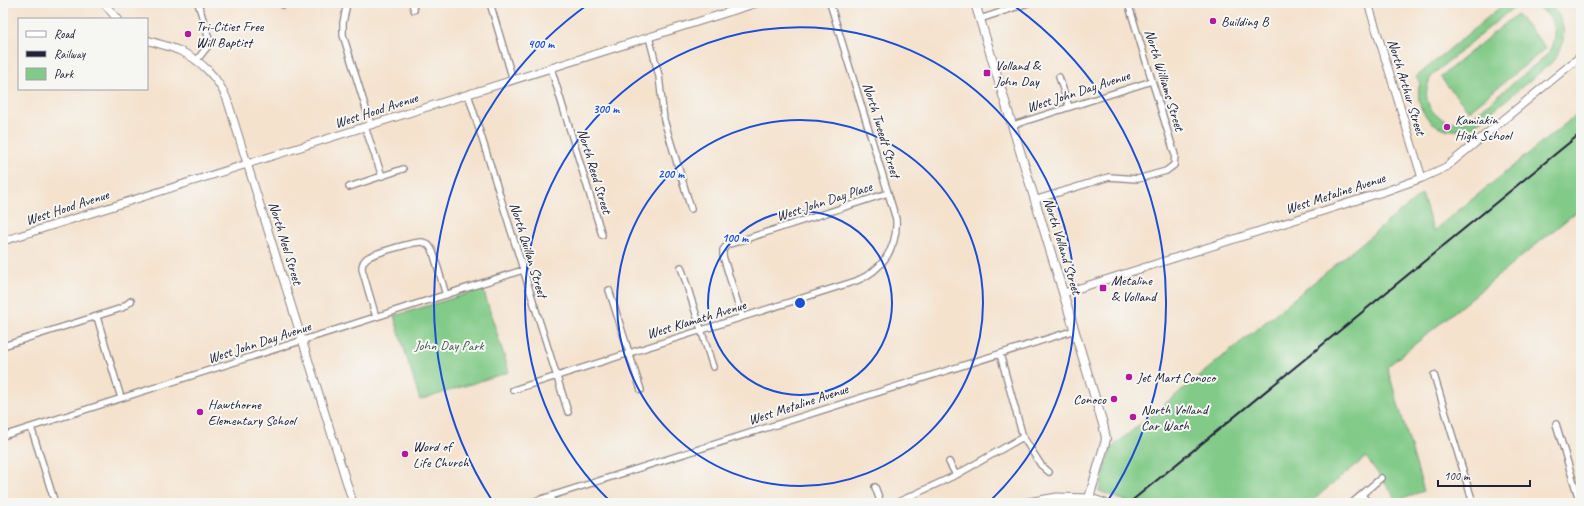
<svg xmlns="http://www.w3.org/2000/svg" width="1584" height="506" font-family="Caveat,sans-serif">
  <style>
    .green { fill: #81ca87; stroke: #527661; fill-rule: evenodd }
    .lines { fill: none; stroke-linecap: round; stroke-linejoin: round }
    .minor-casing { stroke: #8b8284; stroke-width: 8 }
    .tertiary-casing { stroke: #8b8284; stroke-width: 9 }
    .secondary-casing { stroke: #8b8284; stroke-width: 10 }
    .minor { stroke: #fff; stroke-width: 5.5 }
    .tertiary { stroke: #fff; stroke-width: 7 }
    .secondary { stroke: #fff; stroke-width: 8 }
    .rail { stroke: #22223b; stroke-width: 2 }
    .ring { fill: none; stroke: #1d4ed8; stroke-width: 2 }
    .poi-dot { fill: #b5179e; stroke: #f6f6f2; stroke-width: 1.5 }
    .labels { text-anchor: middle; stroke-width: 4; stroke-linejoin: round; paint-order: stroke }
    .poi-label { font-size: 14px; fill: #22223b; stroke: #f6f6f2; text-anchor: start }
    .street-label { font-size: 14px; fill: #22223b; stroke: #f6f6f2 }
    .park-label { font-size: 14px; fill: #435d56; stroke: #f6f6f2 }
    .centre { fill: #1d4ed8; stroke: #f6f6f2; stroke-width: 2 }
    .ring-label { font-size: 12px; text-anchor: middle; font-weight: bold; fill: #1d4ed8; stroke: #f6f6f2; stroke-width: 4; stroke-linejoin: round; paint-order: stroke }
  </style>
  <rect width="100%" height="100%" fill="#f6f6f2"/>
  <filter id="ink" filterUnits="userSpaceOnUse"><feTurbulence type="fractalNoise" baseFrequency=".025" numOctaves="2"/><feDisplacementMap in="SourceGraphic" scale="8" xChannelSelector="R" yChannelSelector="G"/><feConvolveMatrix kernelMatrix="1 2 1 2 8 2 1 2 1" color-interpolation-filters="sRGB"/></filter>
  <filter id="wash" filterUnits="userSpaceOnUse"><feTurbulence type="fractalNoise" baseFrequency=".012" numOctaves="4" result="noise"/><feDisplacementMap in="SourceGraphic" scale="16" xChannelSelector="R" yChannelSelector="G"/><feGaussianBlur stdDeviation="0.9" result="paint"/><feColorMatrix in="noise" values="0 0 0 0 0 0 0 0 0 0 0 0 0 0 0 0 0 1.4 0 .05"/><feComposite in="paint" operator="in"/></filter>
  <g filter="url(#wash)">
    <rect width="100%" height="100%" fill="#f4e2cd"/>
    <path class="green" d="M1505,3H1547C1568,18 1569,46 1550,64L1474,126C1443,140 1411,117 1420,82L1416,77ZM1525,5C1551,6 1564,33 1548,54L1470,119C1440,132 1414,102 1433,74L1508,12L1516,7Z
      M1517,14L1546,48L1469,111L1440,77Z
      M1581,111V208L1387,367L1424,491L1397,500L1366,457L1309,503H1131L1099,491L1111,448L1422,194L1433,231Z
      M483,289L509,372L420,400L394,316Z"/>
  </g>
  <g filter="url(#ink)">
    <g class="lines">
      <defs>
        <path id="minor" d="M347,3L343,23V35L371,125
          M412,3L414,10
          M490,3L513,80
          M283,5L285,3
          M980,19L1028,3
          M649,37L659,76L664,120L691,209
          M196,61L208,46L209,39L198,3
          M551,68L602,235
          M1059,77L1069,107
          M468,94L568,412
          M1013,125L1152,81
          M365,127L382,176
          M349,187L403,169
          M1035,200L1109,177L1138,179L1166,171L1174,165L1175,155L1128,3
          M681,267L713,367
          M609,290L641,390
          M97,317L121,398
          M376,317L362,269C362,265 363,261 367,258C372,254 416,241 422,242C428,243 431,247 433,252L446,295
          M742,317L723,256V250L727,245L888,193
          M3,346L122,308L131,301
          M1000,354L1023,437L1041,465L1049,472
          M1434,375L1473,503
          M513,390L856,281C882,271 898,247 896,219L830,3
          M1556,424L1580,503
          M31,427L55,503
          M3,436L523,270
          M949,462L956,475
          M875,487L881,503
          M1362,495L1368,503
          M551,496L553,503
          M529,503L1075,330
          M896,503L956,475L1023,437
          M1352,503L1381,478"/>
        <path id="tertiary" d="M104,3L117,19
          M1368,3L1422,178
          M147,40C158,44 169,46 180,51C201,60 218,78 227,99L353,503
          M3,241L757,3
          M1064,293L1386,191L1422,178L1446,167L1581,56
          M1022,503L1057,497L1089,498"/>
        <path id="secondary" d="M975,3L1103,424L1106,438L1105,443L1089,498L1104,503"/>
      </defs>
      <use href="#minor" class="minor-casing"/>
      <use href="#tertiary" class="tertiary-casing"/>
      <use href="#secondary" class="secondary-casing"/>
      <use href="#minor" class="minor"/>
      <use href="#tertiary" class="tertiary"/>
      <use href="#secondary" class="secondary"/>
      <path class="rail" d="M1129,503L1581,133"/>
    </g>
  </g>
  <g class="ring">
    <circle cx="800" cy="303" r="92"/>
    <circle cx="800" cy="303" r="183"/>
    <path d="M611 502A275 275 0 1 1 989 502"/>
    <path d="M493 502A366 366 0 0 1 590 3M1010 3A366 366 0 0 1 1107 502"/>
  </g>
  <g class="poi-dot">
    <circle cx="1213" cy="21" r="4"/>
    <circle cx="188" cy="34" r="4"/>
    <rect x="983" y="69" width="8" height="8" rx="2"/>
    <circle cx="1447" cy="127" r="4"/>
    <rect x="1099" y="284" width="8" height="8" rx="2"/>
    <circle cx="1129" cy="377" r="4"/>
    <circle cx="1114" cy="399" r="4"/>
    <circle cx="200" cy="412" r="4"/>
    <circle cx="1133" cy="417" r="4"/>
    <circle cx="405" cy="454" r="4"/>
  </g>
  <g class="labels">
    <g class="poi-label">
      <text x="1221" y="26">Building B</text>
      <text x="196" y="31">Tri-Cities Free<tspan x="196" dy="16">Will Baptist</tspan></text>
      <text x="995" y="70">Volland &amp;<tspan x="995" dy="16">John Day</tspan></text>
      <text x="1455" y="124">Kamiakin<tspan x="1455" dy="16">High School</tspan></text>
      <text x="1111" y="285">Metaline<tspan x="1111" dy="16">&amp; Volland</tspan></text>
      <text x="1137" y="382">Jet Mart Conoco</text>
      <text x="1106" y="404" text-anchor="end">Conoco</text>
      <text x="208" y="409">Hawthorne<tspan x="208" dy="16">Elementary School</tspan></text>
      <text x="1141" y="414">North Volland<tspan x="1141" dy="16">Car Wash</tspan></text>
      <text x="413" y="451">Word of<tspan x="413" dy="16">Life Church</tspan></text>
    </g>
    <g class="street-label">
      <text transform="translate(1165 80) rotate(73)" y="5">North Williams Street</text>
      <text transform="translate(1407 87) rotate(73)" y="5">North Arthur Street</text>
      <text transform="translate(1078 91) rotate(-18)" y="5">West John Day Avenue</text>
      <text transform="translate(376 110) rotate(-18)" y="5">West Hood Avenue</text>
      <text transform="translate(882 130) rotate(73)" y="5">North Tweedt Street</text>
      <text transform="translate(595 171) rotate(73)" y="5">North Reed Street</text>
      <text transform="translate(1335 193) rotate(-18)" y="5">West Metaline Avenue</text>
      <text transform="translate(824 201) rotate(-18)" y="5">West John Day Place</text>
      <text transform="translate(67 207) rotate(-18)" y="5">West Hood Avenue</text>
      <text transform="translate(286 243) rotate(73)" y="5">North Neel Street</text>
      <text transform="translate(1063 246) rotate(73)" y="5">North Volland Street</text>
      <text transform="translate(529 250) rotate(73)" y="5">North Quillan Street</text>
      <text transform="translate(696 319) rotate(-17)" y="5">West Klamath Avenue</text>
      <text transform="translate(259 342) rotate(-18)" y="5">West John Day Avenue</text>
      <text transform="translate(798 404) rotate(-18)" y="5">West Metaline Avenue</text>
    </g>
    <g class="park-label">
      <text x="449" y="350">John Day Park</text>
    </g>
  </g>
  <circle cx="800" cy="303" r="6" class="centre"/>
  <g class="ring-label">
    <text x="541" y="48">400 m</text>
    <text x="606" y="113">300 m</text>
    <text x="671" y="178">200 m</text>
    <text x="735" y="242">100 m</text>
  </g>
  <rect width="1584" height="506" fill="none" stroke="#f6f6f2" stroke-width="16"/>
  <rect x="18" y="18" width="130" height="72" fill="#f6f6f2" stroke="#a1a1a9"/>
  <rect x="26" y="31" width="20" height="6" fill="#ffffff" stroke="#a1a1a9"/>
  <text x="54" y="38" font-size="12" fill="#22223b">Road</text>
  <rect x="26" y="51" width="20" height="6" fill="#22223b" stroke="#a1a1a9"/>
  <text x="54" y="58" font-size="12" fill="#22223b">Railway</text>
  <rect x="26" y="68" width="20" height="12" fill="#81ca87" stroke="#a1a1a9"/>
  <text x="54" y="78" font-size="12" fill="#22223b">Park</text>
  <path d="M1438 480v6h92v-6" fill="none" stroke="#22223b" stroke-width="2"/>
  <text x="1444" y="480" font-size="12" fill="#22223b" stroke="#f6f6f2" stroke-width="3" paint-order="stroke">100 m</text>
</svg>
